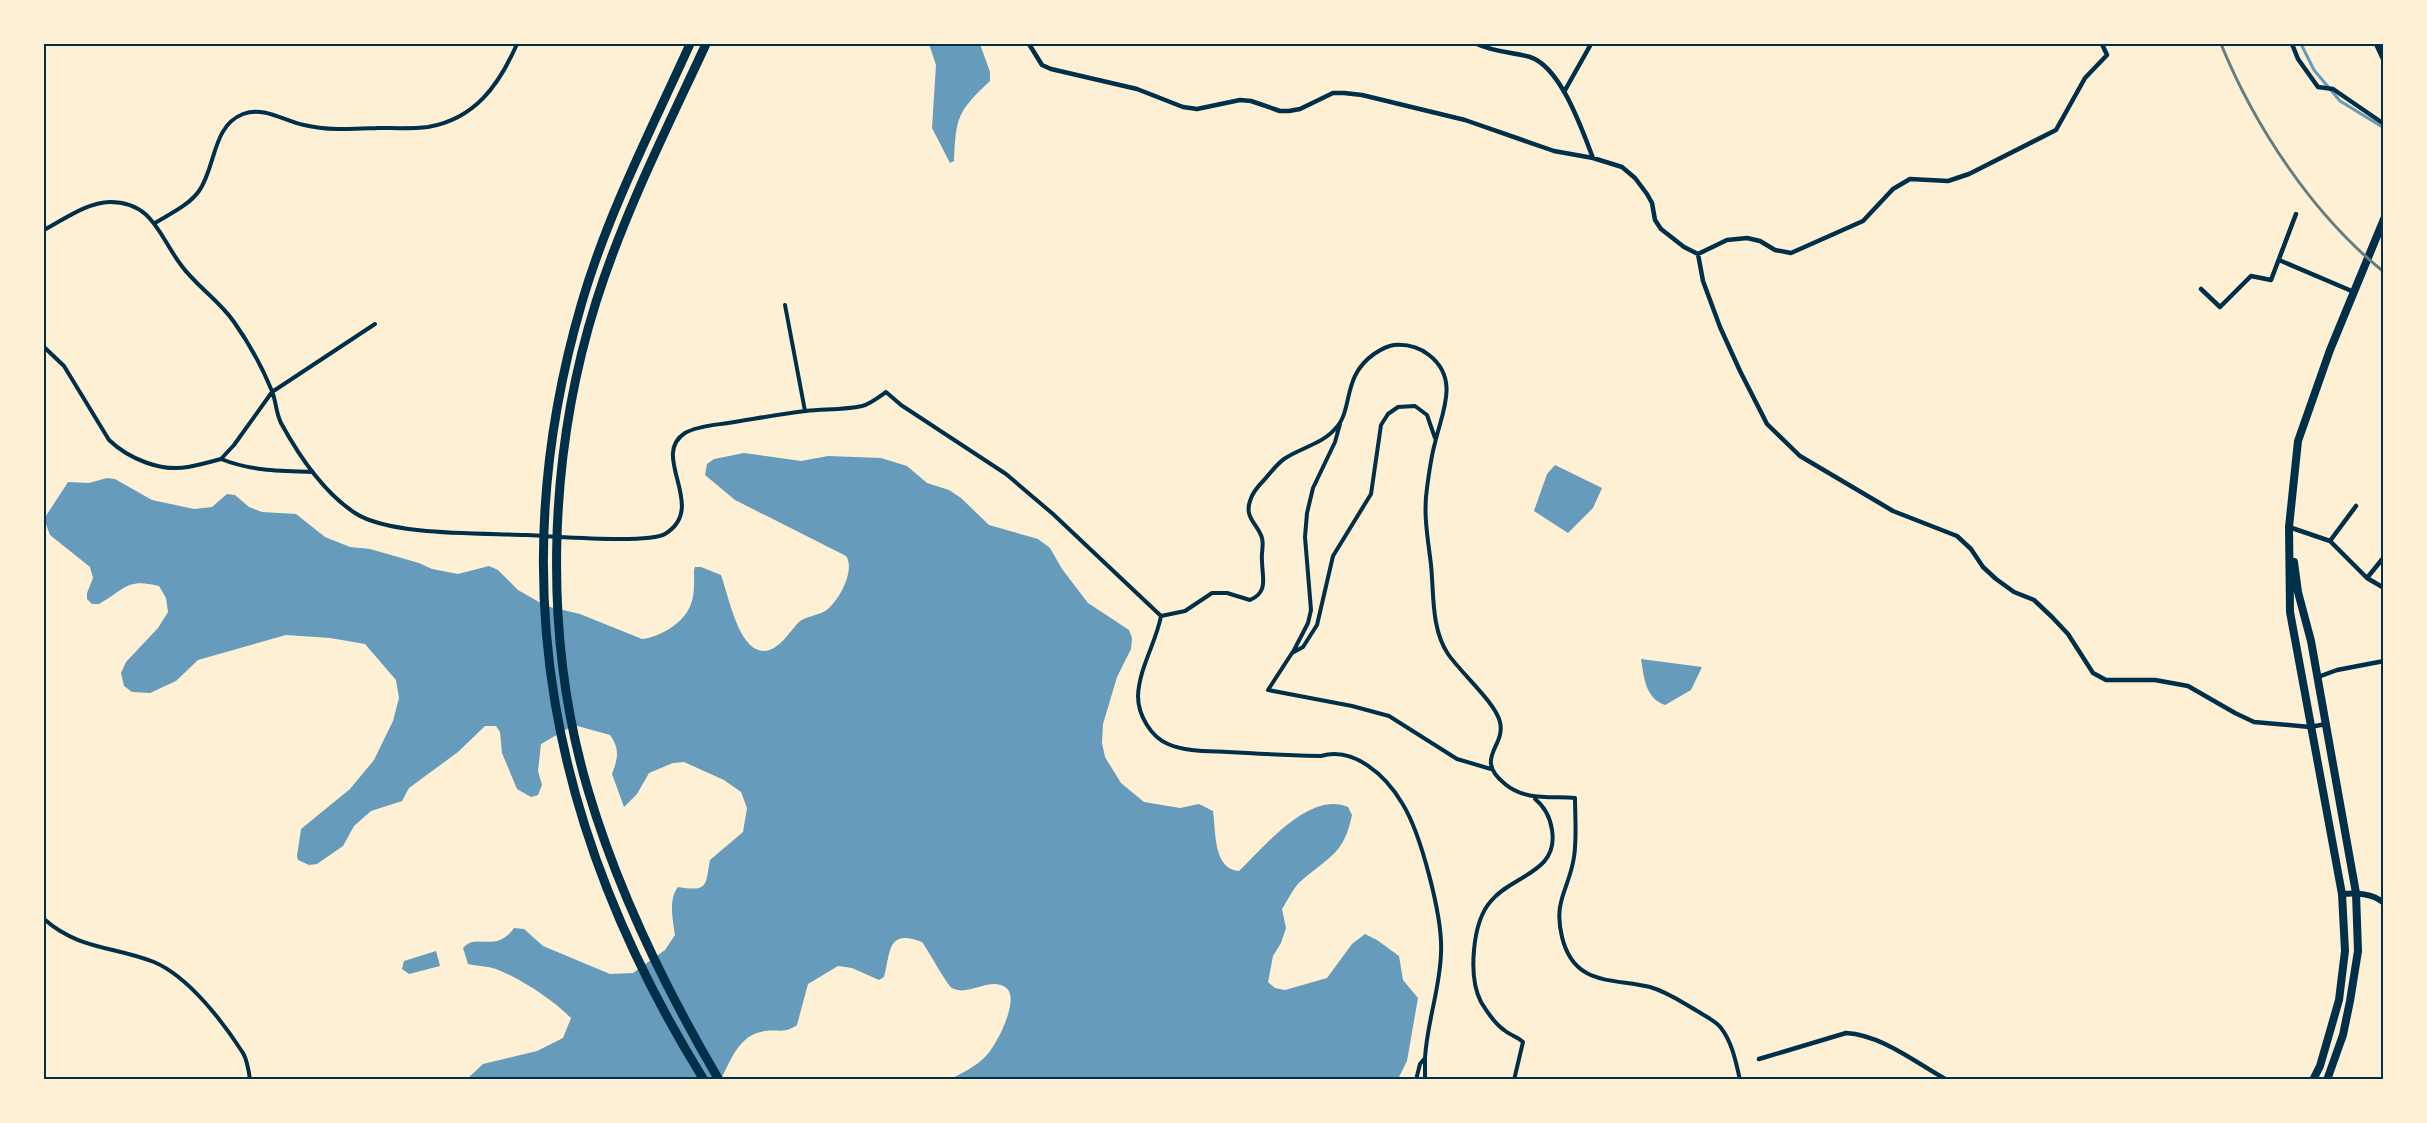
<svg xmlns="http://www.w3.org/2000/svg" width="2427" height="1123" font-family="Jost,sans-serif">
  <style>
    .water { fill: #669bbc }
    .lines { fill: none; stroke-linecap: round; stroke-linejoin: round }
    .stream { stroke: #669bbc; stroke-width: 3 }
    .pedestrian { stroke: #003049; stroke-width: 4 }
    .minor { stroke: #003049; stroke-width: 4.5 }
    .tertiary { stroke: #003049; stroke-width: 6 }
    .trunk { stroke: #003049; stroke-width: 8 }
    .motorway { stroke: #003049; stroke-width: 9 }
    .rail { stroke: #657d81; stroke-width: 3 }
    .neatline { fill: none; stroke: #003049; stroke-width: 2 }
  </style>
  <rect width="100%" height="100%" fill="#fdf0d5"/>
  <path class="water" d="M929,44H980L990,72V81C957,112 956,117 954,161L950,163L932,128L936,65Z
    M744,453L801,461L828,456L881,458L907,466L927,483L949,490L961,498L989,525L1038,539L1050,548L1062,569L1088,603L1129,630L1132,638L1131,649L1117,677L1103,724L1102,743L1105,757L1121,783L1144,802L1180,808L1199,804L1213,811C1216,832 1213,869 1239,871C1264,847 1310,790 1348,807L1352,815C1344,855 1328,857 1301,881C1293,888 1288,900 1282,909L1286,928L1281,943L1273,956L1268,982L1275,988L1285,990L1327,978L1352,944L1365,934L1377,940L1399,956L1403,980L1418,998L1407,1061L1399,1077L1395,1080L951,1079C962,1073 977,1066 986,1056C996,1046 1022,997 1005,987C989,977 968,997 952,988C947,985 928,950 922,942C886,928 891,953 884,977L879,980L852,968L838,966L808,984L797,1025C783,1034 780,1029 765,1031C739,1034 731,1060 721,1079H467L483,1064L537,1051L563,1038L571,1018C552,999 521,979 496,969C488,966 477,966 468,964L463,948C476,932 496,954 514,928L524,929L543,946L610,974L633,973L665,950L675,935C673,921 668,899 678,887C709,892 705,886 710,860L743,832L747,808L741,792L724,780L684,762L673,763L649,773L637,794L624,807L612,774C618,758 620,749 610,735L574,725L541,744L538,771L542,785L538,795L531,797L517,789L502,753L500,732L496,726H485L458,752L409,788L402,801L371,811L354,826L343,846L317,864L309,865L298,860L297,856L301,829L350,789L374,760L393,721L399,698L396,680L365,644L330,638L286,635L198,660L176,681L150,693L132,692L124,686L121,673L126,662L158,628L168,612L166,598L159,586C126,578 126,589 99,604H92L87,599V593L93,578L90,567L50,535L44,519L68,482L89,483L107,478L115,479L152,500L194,509L212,507L227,494L235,495L249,507L262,512L296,514L325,537L350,547L370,549L419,563L432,569L458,574L489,566L498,570L518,590L546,606L580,614L642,639C661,637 685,622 691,604C695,593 694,581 694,570L695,567H701L721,575C728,595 737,640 756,649C775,658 788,633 799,622C806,616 817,616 825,611C838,603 856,570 846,556L735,500L705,475L707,464L714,459Z
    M1555,465L1602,488L1593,508L1568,533L1534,511L1547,474Z
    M1641,659L1702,667L1691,690L1665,705C1645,698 1644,677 1641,659Z
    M436,951L440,966L409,974L402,969L404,961Z"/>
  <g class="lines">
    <path class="stream" d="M2301,44L2314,70L2340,101L2384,128"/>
    <path class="pedestrian" d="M155,223C170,214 189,205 199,191C216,167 212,126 243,114C264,106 284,121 304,125C328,131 354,129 378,128C394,128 412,129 428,127C475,119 499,85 517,44
      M44,230C63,220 88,202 110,202C153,202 159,236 181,265C196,286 219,300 234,322C249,343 262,367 272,391C276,401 276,413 281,423C299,456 323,492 355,513C390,536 482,533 526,535C550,536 648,544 665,534C709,507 649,456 685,433C697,426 715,425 728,423C754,419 780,414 806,411C824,409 844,410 862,406C870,404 879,397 886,392L901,405L1006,474L1053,514L1161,616
      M785,305L805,411
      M44,347L64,366L109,440C129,459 161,472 188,467C199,465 210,462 221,459
      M1435,438L1427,415L1415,406L1398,407L1388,414L1381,425L1371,494L1333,556L1317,625L1303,647L1292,653L1268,690L1352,706L1389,716L1457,759L1491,769
      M313,472C280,471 251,471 221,459L234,445L272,392L375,324
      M1161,616L1185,611L1212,593H1227L1250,600C1269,592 1262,577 1262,561C1261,553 1264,546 1262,538C1258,524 1244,518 1250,501C1252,493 1259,485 1265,479C1271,472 1277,464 1284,459C1300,448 1322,444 1335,429C1354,410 1341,377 1374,354C1380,350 1386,346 1394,345C1407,344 1419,347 1429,355C1460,379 1442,412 1435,443C1431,457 1429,473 1427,488C1423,514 1428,539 1431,565C1434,593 1431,629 1448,654C1461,673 1495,702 1500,722C1506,747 1473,758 1505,784C1525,801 1551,796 1575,798C1575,817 1577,838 1574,857C1569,890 1553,900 1562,937C1574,986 1611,978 1650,987C1668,992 1683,1003 1699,1012C1706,1017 1716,1021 1721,1028C1732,1042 1736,1062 1740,1080
      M1161,616C1156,643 1139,668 1138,696C1138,715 1151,737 1168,744C1186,752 1209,751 1228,752C1259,754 1290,755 1321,756C1354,746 1386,776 1402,803C1421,833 1443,918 1441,953C1440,989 1427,1022 1425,1058L1420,1064L1416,1080
      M1293,652L1308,623L1311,610L1305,537L1307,513L1313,488L1335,442L1340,424
      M44,919C79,950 114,946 154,962C189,977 223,1022 243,1053C247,1060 249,1072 250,1080
      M1425,1080V1058
      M1514,1080L1523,1042C1518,1037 1510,1035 1504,1030C1494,1023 1487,1012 1481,1002C1468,977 1472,922 1491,901C1512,875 1559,873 1552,830C1550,816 1545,807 1535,799"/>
    <path class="minor" d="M1029,44L1042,65L1051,69L1137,89L1183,107L1197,109L1240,100L1251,101L1280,111H1289L1300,109L1333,93H1344L1362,95L1465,120L1554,151L1593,158L1622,167L1635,178L1647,194L1652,203L1655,220L1661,229L1684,247L1698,254L1727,240L1747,238L1760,241L1775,250L1791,253L1863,221L1893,189L1910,179L1948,181L1969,174L2056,130L2085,78L2107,55L2102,44
      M1477,44C1494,52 1512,52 1530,57C1561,67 1582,130 1593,158
      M2292,44L2298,59L2318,87L2333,89L2384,124
      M1564,92L1591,44
      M1698,254L1703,281L1720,327L1740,371L1767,424L1800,456L1893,511L1957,536L1971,549L1983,567L1996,579L2014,592L2034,600L2052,617L2068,634L2093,673L2106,680H2155L2188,686L2235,713L2254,722L2310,727L2326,724
      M2279,260L2354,292
      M2201,289L2220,307L2251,276L2271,280L2296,214
      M2289,527L2330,541L2367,578L2384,588
      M2330,541L2356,506
      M2367,578L2384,557
      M2318,677L2337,670L2384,661
      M1759,1059L1846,1033C1882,1035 1916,1063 1947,1080"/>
    <path class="tertiary" d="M2342,894C2357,893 2372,893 2384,903"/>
    <path class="trunk" d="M2378,44L2384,57
      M2294,562L2298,592L2311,641L2356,893L2358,951L2350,1001L2343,1035L2327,1080
      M2313,1080L2320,1066L2339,1000L2345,951L2342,894L2290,612L2289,527L2298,441L2330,350L2384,219"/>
    <path class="motorway" d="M690,44C652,128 608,213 582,302C500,581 552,835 704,1080
      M706,44C667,128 624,213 596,302C548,455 542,635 588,790C618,892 665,988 719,1080"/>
    <path class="rail" d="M2221,44C2255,127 2313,215 2384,272"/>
  </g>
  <rect width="2427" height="1123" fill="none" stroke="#fdf0d5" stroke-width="90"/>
  <rect x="45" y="45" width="2337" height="1033" class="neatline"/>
</svg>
